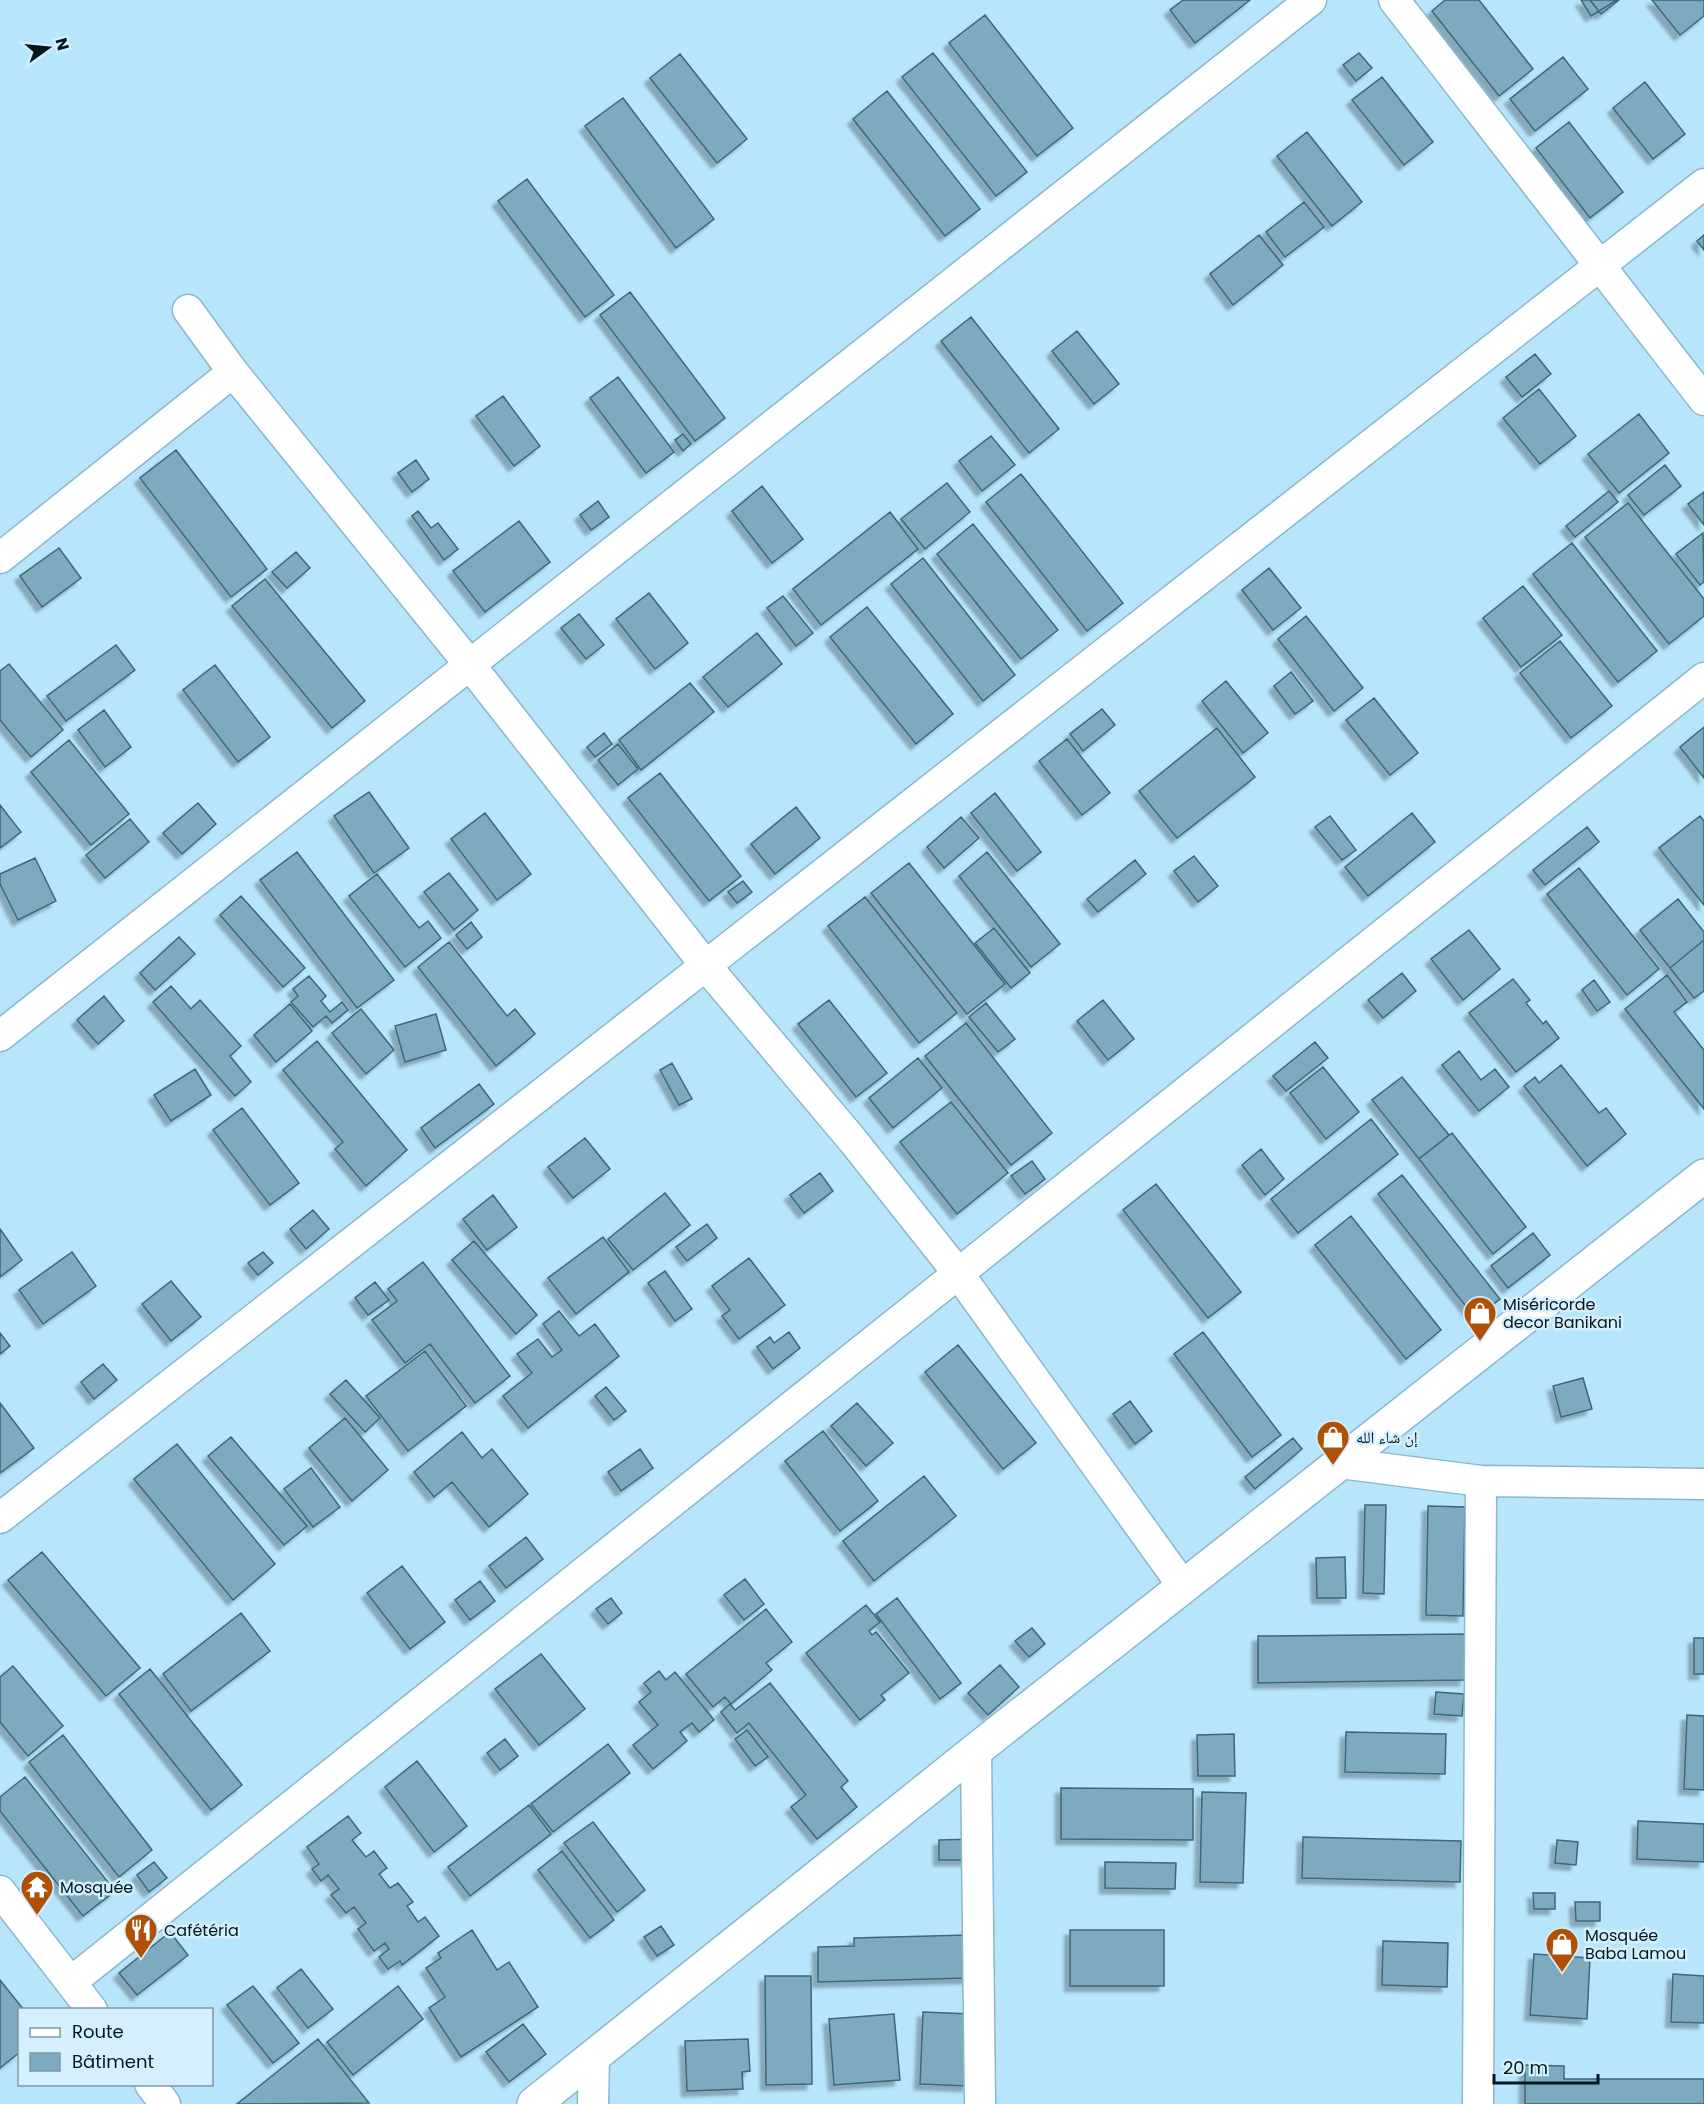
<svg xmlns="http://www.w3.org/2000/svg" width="1704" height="2104" font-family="Poppins,'Noto Naskh Arabic',sans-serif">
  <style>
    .building { fill: #7daabf; stroke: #3d687b; stroke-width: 1.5; filter: url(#shadow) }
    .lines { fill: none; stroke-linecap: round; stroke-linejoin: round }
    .minor-casing { stroke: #8ab7cc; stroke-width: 33 }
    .tertiary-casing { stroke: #8ab7cc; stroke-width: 36 }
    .minor { stroke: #fff; stroke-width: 30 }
    .tertiary { stroke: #fff; stroke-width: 33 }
    .labels { text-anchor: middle; stroke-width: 5; stroke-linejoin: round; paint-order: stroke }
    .poi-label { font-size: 16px; fill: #05171e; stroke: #d4effd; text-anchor: start }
  </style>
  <defs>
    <filter id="shadow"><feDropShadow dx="-5.5" dy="5.5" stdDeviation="1.5" flood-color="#0004"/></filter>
  </defs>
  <rect width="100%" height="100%" fill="#b7e5fc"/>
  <path class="building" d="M1183,0H1250L1195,43L1170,10Z
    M1445,0H1479L1533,69L1499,96L1432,11Z
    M1581,0H1617L1591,16Z
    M1590,0H1619L1601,14Z
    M1652,0H1704V16L1680,35Z
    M985,15L1073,128L1037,156L949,43Z
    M933,53L1027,172L996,196L902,77Z
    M1359,53L1372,68L1356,81L1343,65Z
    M680,54L747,139L717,163L650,78Z
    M1563,57L1588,89L1535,131L1510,99Z
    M1382,77L1433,142L1404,165L1352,100Z
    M1645,82L1685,134L1653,159L1613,108Z
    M887,91L980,209L945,236L853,119Z
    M623,98L714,219L676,248L585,126Z
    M1569,122L1623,192L1590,218L1536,148Z
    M1307,132L1362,202L1332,226L1277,156Z
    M527,179L614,295L585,317L498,201Z
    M1304,202L1324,227L1285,257L1266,232Z
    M1259,235L1283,265L1233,305L1210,274Z
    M1704,235V250L1697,241Z
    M630,292L725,418L695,441L600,315Z
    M971,317L1059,429L1029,453L941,341Z
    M1077,331L1119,384L1094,404L1052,351Z
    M1535,354L1551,374L1522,397L1506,377Z
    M618,377L674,452L646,473L590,398Z
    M1539,389L1576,436L1540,464L1503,418Z
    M503,396L540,446L514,466L476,416Z
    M1639,414L1669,453L1619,493L1588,454Z
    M683,434L691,444L683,451L675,440Z
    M991,436L1015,465L982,491L959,461Z
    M176,450L267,569L231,597L140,478Z
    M416,460L429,479L412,492L398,473Z
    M1665,465L1681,486L1644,515L1628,495Z
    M1021,474L1123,603L1087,631L986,502Z
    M947,483L970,512L925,549L901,519Z
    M762,486L803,539L772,563L732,511Z
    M1609,491L1618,502L1575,537L1566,526Z
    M1704,492V525L1688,504Z
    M598,501L609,517L591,530L580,515Z
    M1628,503L1704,599V616L1669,644L1585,537Z
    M418,511L431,528L438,523L458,549L444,560L412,516Z
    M890,512L918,549L821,625L793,589Z
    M519,521L550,562L485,612L453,571Z
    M973,524L1058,630L1021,659L937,554Z
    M1703,533L1704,582L1700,585L1676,554Z
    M1572,543L1657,651L1618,682L1533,574Z
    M59,548L81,578L42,607L20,576Z
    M296,552L310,568L287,588L272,572Z
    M923,558L1015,675L983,701L891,584Z
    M1269,568L1301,608L1273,630L1242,590Z
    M265,579L365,701L332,728L232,606Z
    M1523,586L1562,635L1521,667L1483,618Z
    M649,593L688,643L655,669L616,619Z
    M783,596L813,633L796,646L767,608Z
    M867,607L953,714L916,744L830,637Z
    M579,614L604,645L586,659L561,628Z
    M1306,616L1363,688L1334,711L1278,639Z
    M757,633L782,664L728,707L703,677Z
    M1560,641L1612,706L1571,738L1520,673Z
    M116,645L135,670L66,721L47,696Z
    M9,664L63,730L31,757L0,720V671Z
    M215,665L270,737L238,762L183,690Z
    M1291,672L1313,701L1295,714L1274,686Z
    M1226,681L1268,733L1243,753L1202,701Z
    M690,683L714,712L641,770L619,740Z
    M1374,698L1418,753L1390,775L1346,720Z
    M1102,709L1115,725L1083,751L1070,734Z
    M104,710L131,747L105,767L78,730Z
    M1704,727V778L1680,747Z
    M1217,728L1255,777L1177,838L1139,791Z
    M604,733L612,744L595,757L587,747Z
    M1067,739L1110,793L1082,815L1039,761Z
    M69,740L129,814L91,845L31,772Z
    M618,744L638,769L618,785L598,760Z
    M660,773L741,876L709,901L628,798Z
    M369,792L409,848L374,873L334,816Z
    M995,793L1041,852L1017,871L971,813Z
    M198,803L216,824L182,854L163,833Z
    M0,805L21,832L0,848Z
    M796,807L820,838L775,874L751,844Z
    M485,813L531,874L497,900L451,839Z
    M1412,813L1435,842L1368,896L1345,867Z
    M1330,816L1356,850L1342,860L1315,827Z
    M1700,816L1704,821V905L1659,848Z
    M961,817L979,838L944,868L927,847Z
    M130,819L149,842L105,878L86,855Z
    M1587,827L1599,842L1545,885L1533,870Z
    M297,852L394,980L357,1008L260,880Z
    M987,852L1060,944L1031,967L959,876Z
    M1194,856L1218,886L1198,902L1174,871Z
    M35,858L56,901L18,920L0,884V874Z
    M1135,860L1146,874L1098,912L1087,899Z
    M909,863L1005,984L967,1014L871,893Z
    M1579,868L1659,969L1627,995L1547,894Z
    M449,873L478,910L454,930L424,892Z
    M377,874L419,928L428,921L441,938L405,967L349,896Z
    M743,881L752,892L737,903L728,892Z
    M241,896L305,968L283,987L220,915Z
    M865,897L957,1013L919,1043L828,926Z
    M1678,899L1704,932V940L1670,968L1640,930Z
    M471,922L482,937L467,949L456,935Z
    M994,928L1030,973L1011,988L975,943Z
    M1469,930L1500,969L1463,1000L1431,959Z
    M179,937L195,954L155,990L140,973Z
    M1704,940V991L1694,998L1670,968Z
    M449,942L507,1016L515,1009L535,1034L496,1066L418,967Z
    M1402,973L1416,991L1383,1018L1368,1000Z
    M1667,975L1687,1002L1674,1012L1704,1050V1109L1625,1009Z
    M309,976L326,996L321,1001L330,1012L342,1002L348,1010L332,1023L326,1016L313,1027L291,1002L298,996L293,989Z
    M1513,979L1530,1000L1526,1003L1543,1024L1546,1021L1559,1038L1516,1072L1469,1013Z
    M1594,980L1610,1002L1597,1011L1582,990Z
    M171,986L191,1009L200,1000L241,1046L230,1056L251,1082L235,1096L153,1002Z
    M104,996L124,1021L98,1044L77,1020Z
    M829,1000L887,1073L856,1097L798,1024Z
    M1103,1000L1134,1039L1108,1060L1077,1021Z
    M986,1003L1015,1039L998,1052L969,1017Z
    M290,1004L312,1031L276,1062L254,1035Z
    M361,1009L394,1050L366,1074L332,1033Z
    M436,1014L446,1050L405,1062L395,1026Z
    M966,1023L1052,1133L1011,1165L925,1056Z
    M317,1041L407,1150L366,1186L335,1149L343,1142L283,1070Z
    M1315,1042L1328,1058L1286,1091L1273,1076Z
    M1459,1051L1481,1080L1495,1069L1509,1087L1479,1111L1442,1065Z
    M918,1058L942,1088L893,1128L869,1098Z
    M672,1063L692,1099L679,1105L660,1070Z
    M1561,1065L1599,1113L1606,1108L1626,1134L1587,1166L1524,1086L1535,1077L1539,1083Z
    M1323,1067L1359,1112L1326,1139L1290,1093Z
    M195,1069L211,1095L171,1121L154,1095Z
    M1402,1077L1449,1135L1419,1159L1372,1100Z
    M479,1084L494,1104L435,1148L421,1128Z
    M951,1102L1008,1173L957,1214L900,1142Z
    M242,1108L299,1183L270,1205L213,1130Z
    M1371,1119L1398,1154L1298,1233L1271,1199Z
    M1452,1133L1526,1227L1493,1254L1419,1159Z
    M585,1138L610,1169L573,1198L548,1167Z
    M1261,1149L1284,1179L1265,1195L1242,1165Z
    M1032,1161L1045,1179L1025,1194L1011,1176Z
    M820,1173L833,1191L804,1213L790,1195Z
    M1402,1175L1500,1299L1475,1318L1378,1194Z
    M1156,1184L1241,1292L1208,1318L1123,1210Z
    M665,1193L690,1225L633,1270L608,1239Z
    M493,1195L517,1227L487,1250L463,1219Z
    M313,1210L329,1229L306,1249L290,1229Z
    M1351,1216L1441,1330L1406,1359L1315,1245Z
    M707,1224L717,1238L687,1261L676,1247Z
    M0,1229L22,1260L0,1277Z
    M1533,1233L1550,1255L1508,1288L1491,1266Z
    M603,1237L629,1272L576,1314L548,1278Z
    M474,1241L537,1315L516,1334L452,1260Z
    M72,1252L96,1286L43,1324L19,1290Z
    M263,1252L273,1263L258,1275L248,1263Z
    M749,1258L785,1305L739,1339L722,1316L730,1310L712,1286Z
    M423,1262L510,1376L475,1403L430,1344L405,1363L372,1320L397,1301L388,1289Z
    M665,1271L692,1309L675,1321L648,1283Z
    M171,1281L201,1317L171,1341L142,1304Z
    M375,1282L389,1300L368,1315L355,1298Z
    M559,1311L579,1336L595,1324L619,1356L528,1428L503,1396L532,1373L517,1354L538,1339L552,1357L562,1350L543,1324Z
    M789,1332L800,1348L773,1369L757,1347L770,1337L774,1343Z
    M1203,1332L1281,1435L1252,1457L1174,1354Z
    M0,1333L10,1346L0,1354Z
    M958,1345L1036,1443L1003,1469L925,1372Z
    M425,1351L466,1406L408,1451L366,1396Z
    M103,1364L117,1380L94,1399L81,1382Z
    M1583,1378L1592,1409L1561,1417L1553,1386Z
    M346,1380L380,1418L365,1432L330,1394Z
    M606,1387L626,1411L614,1420L595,1396Z
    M1130,1401L1152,1431L1135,1444L1113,1414Z
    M0,1403L34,1448L0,1473Z
    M857,1403L893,1443L866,1466L831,1426Z
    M345,1418L388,1470L352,1501L309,1448Z
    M823,1431L878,1501L840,1531L785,1461Z
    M462,1432L482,1458L492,1449L528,1494L489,1527L452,1482L434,1497L414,1472Z
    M231,1437L307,1526L284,1545L208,1456Z
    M1293,1438L1302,1449L1255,1489L1245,1477Z
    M177,1444L275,1564L233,1600L134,1479Z
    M640,1449L653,1468L621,1491L608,1472Z
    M311,1468L340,1507L313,1527L284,1489Z
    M924,1476L956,1516L874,1581L843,1541Z
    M1365,1505H1386L1384,1594L1363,1593Z
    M1428,1506L1465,1507L1463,1616L1426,1615Z
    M526,1537L543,1559L506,1588L489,1566Z
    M42,1552L140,1668L106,1696L8,1580Z
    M1345,1557L1346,1598H1317L1316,1558Z
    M402,1566L445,1622L410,1649L367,1593Z
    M745,1579L764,1604L744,1620L724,1595Z
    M480,1581L495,1601L470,1620L455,1600Z
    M611,1598L622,1613L608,1624L596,1609Z
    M897,1598L961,1683L940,1699L876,1614Z
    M866,1605L880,1622L869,1631L872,1635L876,1632L909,1673L881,1695L885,1700L860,1720L806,1653Z
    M766,1609L792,1642L766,1663L772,1670L731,1704L725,1697L713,1707L686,1674Z
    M241,1613L270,1651L191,1711L163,1674Z
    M1032,1628L1045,1644L1029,1657L1015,1641Z
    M1465,1634V1680L1258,1683V1636Z
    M1694,1638H1704V1674H1694Z
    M541,1654L585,1709L539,1745L495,1689Z
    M1000,1665L1019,1687L988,1715L968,1693Z
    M13,1666L63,1726L28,1756L0,1722V1677Z
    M150,1669L242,1785L211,1810L119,1694Z
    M659,1671L666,1680L675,1672L714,1720L699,1732L692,1723L680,1732L687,1741L653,1769L633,1745L658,1725L639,1702L651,1692L644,1683Z
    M770,1683L848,1781L841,1787L857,1807L817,1839L791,1807L806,1795L749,1723L737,1733L721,1712L730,1704L735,1710Z
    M1436,1692L1464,1694L1462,1716L1434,1714Z
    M1687,1715L1704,1716V1790L1684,1789Z
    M747,1730L768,1757L755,1766L735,1739Z
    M1346,1732L1446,1734L1445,1774L1345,1772Z
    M1234,1734L1235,1776H1198L1197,1735Z
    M63,1735L152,1850L119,1877L29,1762Z
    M505,1739L518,1756L500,1770L487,1753Z
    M608,1744L630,1773L553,1832L531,1804Z
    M417,1761L467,1826L434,1852L385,1787Z
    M25,1777L115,1891L83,1916L0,1811V1797Z
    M1061,1788L1193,1789V1840L1061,1839Z
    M1202,1792L1246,1793L1243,1883L1200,1882Z
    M529,1805L551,1834L470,1896L448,1867Z
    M348,1816L361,1833L352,1840L366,1857L374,1851L387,1868L379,1874L390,1888L398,1883L413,1902L407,1906L418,1922L425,1917L439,1936L402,1965L400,1961L388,1969L379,1957L389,1949L385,1943L374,1951L358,1929L366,1923L354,1907L346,1913L331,1895L339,1889L328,1875L321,1881L312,1869L319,1864L307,1847Z
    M1638,1821L1704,1824V1862L1637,1859Z
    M593,1822L645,1890L617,1912L564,1843Z
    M1303,1837L1461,1841L1460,1882L1302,1878Z
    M975,1839V1860H939V1840Z
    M1557,1840L1578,1842L1576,1865L1555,1863Z
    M562,1851L614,1920L590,1938L538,1870Z
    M154,1862L167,1878L149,1892L137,1875Z
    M1105,1862L1176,1863L1175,1889L1105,1888Z
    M1533,1893H1555V1909H1534Z
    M1575,1902H1600V1921H1576Z
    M661,1926L674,1945L657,1956L644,1937Z
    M472,1930L497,1970L509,1962L538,2007L461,2057L429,2008L445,1997L426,1968L441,1958L438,1953Z
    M1070,1930H1164V1986H1070Z
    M170,1932L188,1955L137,1995L119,1973Z
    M968,1935L969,1978L818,1982V1947L854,1946V1938Z
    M1383,1941L1448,1943L1447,1987L1382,1985Z
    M1534,1954L1590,1958L1587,2019L1530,2015Z
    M301,1969L333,2009L308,2028L277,1988Z
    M1673,1974L1704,1976V2023L1671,2022Z
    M765,1976H811L812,2084L766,2085Z
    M0,1980L24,2010H20V2052L0,2068Z
    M253,1986L299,2043L273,2063L227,2005Z
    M398,1986L423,2019L353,2075L327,2042Z
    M923,2012L971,2014L968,2086L920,2084Z
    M894,2014L900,2080L834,2085L829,2019Z
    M523,2024L546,2054L509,2082L486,2052Z
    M318,2039L369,2103L237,2104Z
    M748,2039L750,2071L742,2072L743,2089L687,2091L685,2041Z
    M1525,2065L1564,2066V2079H1704V2104H1525Z"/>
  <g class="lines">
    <defs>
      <path id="minor" d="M1394,0L1704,400
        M188,310L233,372L470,665L706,966L854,1142L958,1273L1183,1586
        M0,558L233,372
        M0,1036L1311,0
        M1340,1463L1481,1481L1704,1484
        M0,1518L1704,184
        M976,1750L980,2104
        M0,1891L92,2010
        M71,1982L1704,678
        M150,2084L165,2104
        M593,2104L594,2057
        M1478,2104L1481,1481"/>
      <path id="tertiary" d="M534,2104L976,1750L1704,1176"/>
    </defs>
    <use href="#minor" class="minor-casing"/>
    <use href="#tertiary" class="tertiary-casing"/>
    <use href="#minor" class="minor"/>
    <use href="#tertiary" class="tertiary"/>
  </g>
  <defs>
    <symbol id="shop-pin" viewBox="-11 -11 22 30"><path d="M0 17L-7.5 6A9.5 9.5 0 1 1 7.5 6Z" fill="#b05007" stroke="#d4effd"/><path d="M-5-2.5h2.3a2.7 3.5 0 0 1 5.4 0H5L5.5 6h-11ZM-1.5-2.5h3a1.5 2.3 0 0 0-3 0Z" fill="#fff"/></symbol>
    <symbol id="temple-pin" viewBox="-11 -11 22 30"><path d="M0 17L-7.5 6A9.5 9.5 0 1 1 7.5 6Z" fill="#b05007" stroke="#d4effd"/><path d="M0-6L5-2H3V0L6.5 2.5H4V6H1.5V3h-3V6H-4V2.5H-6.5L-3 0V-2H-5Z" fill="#fff"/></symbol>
    <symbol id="restaurant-pin" viewBox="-11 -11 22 30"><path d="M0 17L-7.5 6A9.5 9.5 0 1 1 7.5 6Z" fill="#b05007" stroke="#d4effd"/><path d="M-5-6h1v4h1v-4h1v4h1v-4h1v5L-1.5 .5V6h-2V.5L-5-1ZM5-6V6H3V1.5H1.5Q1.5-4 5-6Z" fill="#fff"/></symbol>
  </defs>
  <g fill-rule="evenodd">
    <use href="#shop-pin" x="1461" y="1294" width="38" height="52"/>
    <use href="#shop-pin" x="1314" y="1418" width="38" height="52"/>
    <use href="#temple-pin" x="18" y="1868" width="38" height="52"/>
    <use href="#restaurant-pin" x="122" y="1911" width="38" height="52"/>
    <use href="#shop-pin" x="1543" y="1925" width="38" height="52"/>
  </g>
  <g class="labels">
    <g class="poi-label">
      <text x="1503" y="1310">Miséricorde<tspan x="1503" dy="18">decor Banikani</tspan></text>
      <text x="1356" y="1443">إن شاء الله</text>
      <text x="60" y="1893">Mosquée</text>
      <text x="164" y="1936">Cafétéria</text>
      <text x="1585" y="1941">Mosquée<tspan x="1585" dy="18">Baba Lamou</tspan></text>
    </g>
  </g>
  <rect x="18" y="2008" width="195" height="78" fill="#d4effd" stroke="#8199a4" stroke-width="1.5"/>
  <rect x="30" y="2028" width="30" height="9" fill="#ffffff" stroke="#8199a4" stroke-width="1.5"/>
  <text x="72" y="2038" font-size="18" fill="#05171e">Route</text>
  <rect x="30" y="2053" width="30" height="18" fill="#7daabf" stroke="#8199a4" stroke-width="1.5"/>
  <text x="72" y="2068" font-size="18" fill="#05171e">Bâtiment</text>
  <g transform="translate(48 48) rotate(75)" stroke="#d4effd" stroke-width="4.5" paint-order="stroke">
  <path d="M0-4.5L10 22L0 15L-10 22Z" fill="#05171e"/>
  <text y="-9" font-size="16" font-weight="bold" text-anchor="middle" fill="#05171e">N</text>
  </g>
  <path d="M1494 2074v9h104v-9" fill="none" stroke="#05171e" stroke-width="3"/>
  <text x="1503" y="2074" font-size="18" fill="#05171e" stroke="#d4effd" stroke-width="4.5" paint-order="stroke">20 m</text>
</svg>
